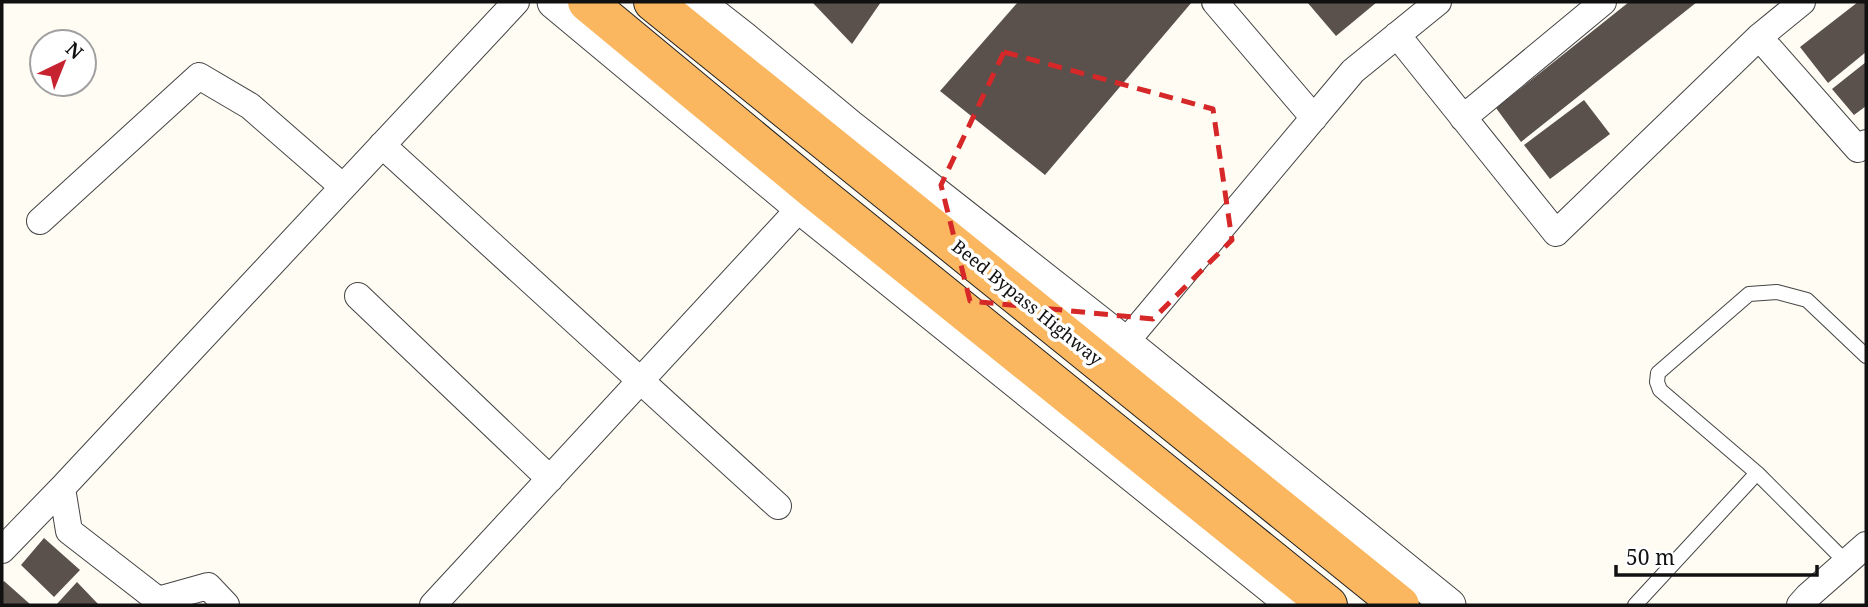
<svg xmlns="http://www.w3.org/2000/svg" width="1868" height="607" font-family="'Noto Serif',serif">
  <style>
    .building { fill: #5a514c }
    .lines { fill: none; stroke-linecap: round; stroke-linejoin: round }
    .service-casing { stroke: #444; stroke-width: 16 }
    .minor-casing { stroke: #444; stroke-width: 28 }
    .tertiary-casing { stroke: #444; stroke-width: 35 }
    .trunk-casing { stroke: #222; stroke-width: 40 }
    .service { stroke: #fff; stroke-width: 14 }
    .minor { stroke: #fff; stroke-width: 26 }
    .tertiary { stroke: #fff; stroke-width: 33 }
    .trunk { stroke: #fbb760; stroke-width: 38 }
    .marked { fill: none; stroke: #d62828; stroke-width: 5; stroke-dasharray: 14 9; stroke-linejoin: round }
    .labels { text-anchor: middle; stroke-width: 7; stroke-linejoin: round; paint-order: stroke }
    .street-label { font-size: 18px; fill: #111; stroke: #fff }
  </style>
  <rect width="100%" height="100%" fill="#fffcf4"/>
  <path class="building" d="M812,2H881L852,44Z
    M1018,2H1192L1045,175L940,91Z
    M1307,2H1377L1336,36Z
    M1629,2H1697L1521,142L1496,108Z
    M1858,2H1866V52L1828,83L1800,47Z
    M1866,62V106L1854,115L1832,89Z
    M1584,100L1610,134L1550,179L1524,145Z
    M44,538L80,570L54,597L21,565Z
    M4,581L31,605H2V583Z
    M77,582L99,605H56Z"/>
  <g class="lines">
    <defs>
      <path id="service" d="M1846,562L1757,473L1660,390L1657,382L1658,373L1749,294L1777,292L1807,300L1866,356
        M1635,605L1757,473"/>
      <path id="minor" d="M1215,2L1314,118
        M1397,35L1556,233L1759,37L1802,2
        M1759,37L1858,149L1866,143
        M1463,118L1603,2
        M382,145L778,506
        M40,221L199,76L250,106L343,187
        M358,296L550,479
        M1114,356L1353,71L1438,2
        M2,550L62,488
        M226,605L208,586L158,600L69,531L62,488L516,2
        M433,605L812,195
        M1800,605L1808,596L1866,545"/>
      <path id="tertiary" d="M554,2L800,207L1294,605
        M697,2L743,38L849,126L1125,343L1449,605"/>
      <path id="trunk" d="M587,2L815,191L1328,605
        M653,2L1400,605"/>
    </defs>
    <use href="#service" class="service-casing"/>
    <use href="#minor" class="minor-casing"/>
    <use href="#tertiary" class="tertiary-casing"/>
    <use href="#trunk" class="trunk-casing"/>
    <use href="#service" class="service"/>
    <use href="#minor" class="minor"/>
    <use href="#tertiary" class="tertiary"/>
    <use href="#trunk" class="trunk"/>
  </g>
  <path class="marked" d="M1004,52L1213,109L1232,240L1153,319L970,301L941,185Z"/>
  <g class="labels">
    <g class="street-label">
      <text transform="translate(1027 303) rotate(39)" y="6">Beed Bypass Highway</text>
    </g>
  </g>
  <rect width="1868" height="607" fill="none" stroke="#111111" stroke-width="7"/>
  <g transform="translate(63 63) rotate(43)"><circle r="33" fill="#ffffff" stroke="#a0a0a0" stroke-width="2"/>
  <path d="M0-5L12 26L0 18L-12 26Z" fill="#c72230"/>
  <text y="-10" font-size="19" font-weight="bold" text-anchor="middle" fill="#111111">N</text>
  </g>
  <path d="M1616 565v10h201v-10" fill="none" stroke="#111111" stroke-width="3.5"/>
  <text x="1626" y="565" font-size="21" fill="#111111" stroke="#ffffff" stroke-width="5" paint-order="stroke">50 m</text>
</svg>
